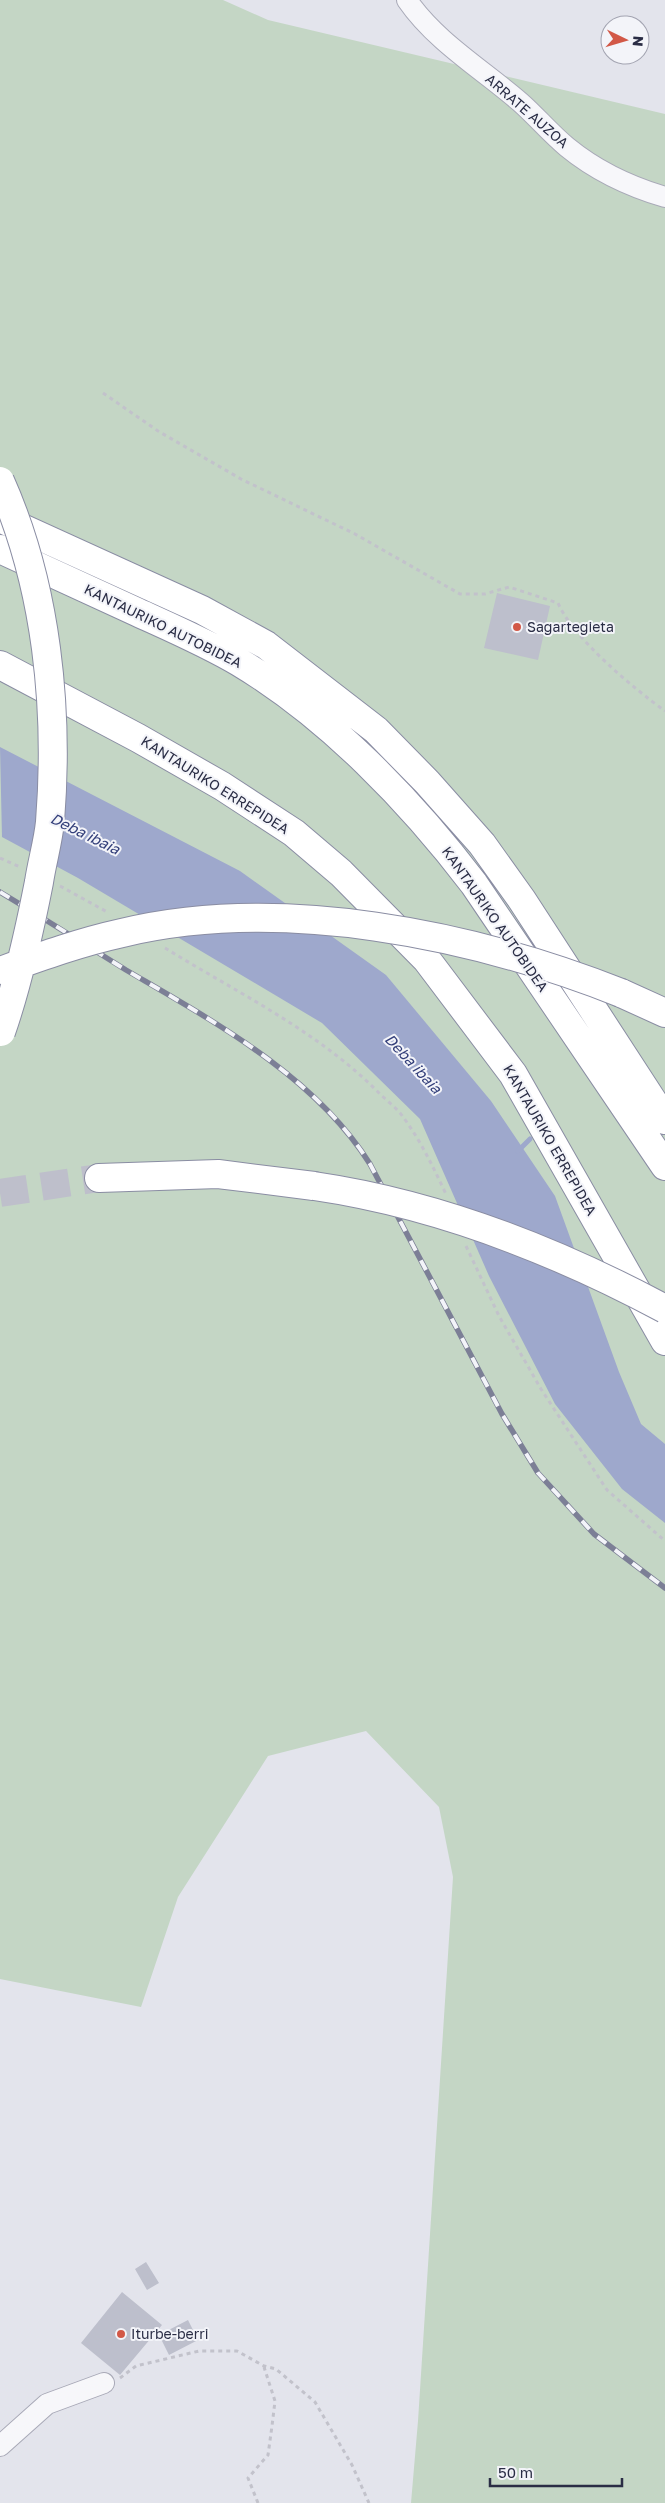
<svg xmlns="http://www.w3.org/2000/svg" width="665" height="2503" font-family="'Golos Text',sans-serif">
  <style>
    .green { fill: #c4d6c5 }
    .water { fill: #9ea8cc }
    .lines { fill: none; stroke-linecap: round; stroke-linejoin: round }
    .stream { stroke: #9ea8cc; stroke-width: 5 }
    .building { fill: #bdbfcc }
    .motorway-tunnel { stroke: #bebfcb; stroke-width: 28; stroke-dasharray: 28 14; stroke-linecap: butt }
    .minor-casing { stroke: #a8a9b7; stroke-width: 22 }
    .trunk-casing { stroke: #8a8da3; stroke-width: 30 }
    .motorway-casing { stroke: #8a8da3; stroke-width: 30 }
    .path { stroke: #c2c2cb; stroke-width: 3; stroke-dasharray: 4 4; stroke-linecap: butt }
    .minor { stroke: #f7f7fa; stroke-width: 20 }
    .trunk { stroke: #fff; stroke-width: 28 }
    .motorway { stroke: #fff; stroke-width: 28 }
    .rail-casing { stroke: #7c7f96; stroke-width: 5.5 }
    .rail { stroke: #f3f4f9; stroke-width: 4; stroke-dasharray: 11; stroke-linecap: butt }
    .motorway-bridge-casing { stroke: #8a8da3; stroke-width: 30; stroke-linecap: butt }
    .motorway-bridge { stroke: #fff; stroke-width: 28 }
    .poi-dot { fill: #d25847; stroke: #f3f4f9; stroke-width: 2 }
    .labels { text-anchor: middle; stroke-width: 4; stroke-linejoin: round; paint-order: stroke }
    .street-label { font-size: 14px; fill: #2a2d45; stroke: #f3f4f9 }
    .poi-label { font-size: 14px; fill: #2a2d45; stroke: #f3f4f9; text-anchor: start }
    .water-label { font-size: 15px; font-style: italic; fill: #333f7a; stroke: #f3f4f9 }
  </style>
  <rect width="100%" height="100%" fill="#e3e4ec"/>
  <path class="green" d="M0,0H223L268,20L665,114V2503H411L418,2421L453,1877L439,1807L366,1731L268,1756L178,1897L141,2007L0,1979Z"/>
  <path class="water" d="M0,747L240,871L386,975L491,1101L555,1196L619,1372L641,1424L665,1444V1523L622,1489L555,1404L489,1276L420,1119L322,1023L78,878L2,837Z"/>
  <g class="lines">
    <path class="stream" d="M518,1151L530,1139"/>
  </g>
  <path class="building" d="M497,593L550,606L538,660L484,648Z
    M146,2262L159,2283L147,2290L135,2269Z
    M122,2292L162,2325L120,2375L81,2343Z
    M188,2320L198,2340L169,2355L159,2335Z"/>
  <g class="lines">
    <path class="motorway-tunnel" d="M0,1193L99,1178"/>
    <defs>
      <path id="minor" d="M407,0C436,42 482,69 520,102C536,116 550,133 567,147C595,170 631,187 665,197
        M0,2446L47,2404L104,2383"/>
      <path id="trunk" d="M0,665L138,738L222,786L294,833L341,873L427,960L513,1074L665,1341"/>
      <path id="motorway" d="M0,518L202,610L266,645L376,730L427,782L482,844L522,900L665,1120
        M0,549C46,570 92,591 137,612C172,628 207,643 239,662C329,716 411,801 474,884L665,1166
        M621,993L665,1013
        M99,1178L218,1174L314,1186"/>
    </defs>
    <use href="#minor" class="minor-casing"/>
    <use href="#trunk" class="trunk-casing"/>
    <use href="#motorway" class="motorway-casing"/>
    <path class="path" d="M103,393L158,431L241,479L355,534L460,594H485L509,587L558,603C573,638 633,688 665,711
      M0,858L20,867
      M60,886L109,913
      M165,948C238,993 319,1032 379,1093C387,1101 397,1108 403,1117C421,1141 433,1167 446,1194
      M466,1246L499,1316L541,1389L607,1490L665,1541
      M120,2378L136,2366L199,2351H237L264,2366L276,2369L315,2402L352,2465L369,2503
      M258,2503L248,2478L268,2455L272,2426L275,2401L264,2367"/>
    <use href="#minor" class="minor"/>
    <use href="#trunk" class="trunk"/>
    <use href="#motorway" class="motorway"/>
    <defs>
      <path id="rail" d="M0,892C42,917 84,944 126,970C213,1021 315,1076 370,1164L502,1414L538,1473L594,1534L665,1588"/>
    </defs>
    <use href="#rail" class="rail-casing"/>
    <use href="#rail" class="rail"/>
    <defs>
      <path id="motorway-bridge" d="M0,481C47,586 59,709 50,822C48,842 42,862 39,882C29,933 18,983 1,1032
        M3,970C42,956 81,942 122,933C281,895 472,934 621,993
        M314,1186C437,1204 555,1250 665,1309"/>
    </defs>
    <use href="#motorway-bridge" class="motorway-bridge-casing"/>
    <use href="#motorway-bridge" class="motorway-bridge"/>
  </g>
  <g class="poi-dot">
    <circle cx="517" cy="627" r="5"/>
    <circle cx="121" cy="2334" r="5"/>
  </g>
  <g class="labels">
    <g class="street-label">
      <text transform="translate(527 111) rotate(41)" y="5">ARRATE AUZOA</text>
      <text transform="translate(163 626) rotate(26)" y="5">KANTAURIKO AUTOBIDEA</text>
      <text transform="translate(215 785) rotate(32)" y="5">KANTAURIKO ERREPIDEA</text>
      <text transform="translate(495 919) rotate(55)" y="5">KANTAURIKO AUTOBIDEA</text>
      <text transform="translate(550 1140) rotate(60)" y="5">KANTAURIKO ERREPIDEA</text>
    </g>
    <g class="poi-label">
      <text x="527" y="632">Sagartegieta</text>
      <text x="131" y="2339">Iturbe-berri</text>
    </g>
    <g class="water-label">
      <text transform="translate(85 834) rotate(26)" y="5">Deba ibaia</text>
      <text transform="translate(413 1064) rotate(47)" y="5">Deba ibaia</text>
    </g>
  </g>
  <g transform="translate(625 40) rotate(95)"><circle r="24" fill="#f3f4f9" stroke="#a3a4b1"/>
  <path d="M0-4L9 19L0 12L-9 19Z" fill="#d25847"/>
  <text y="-8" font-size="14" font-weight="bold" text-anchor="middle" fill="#2a2d45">N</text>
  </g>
  <path d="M490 2478v8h132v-8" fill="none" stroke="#2a2d45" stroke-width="2.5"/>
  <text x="498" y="2478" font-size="15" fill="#2a2d45" stroke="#f3f4f9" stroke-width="4" paint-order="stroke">50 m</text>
</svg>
